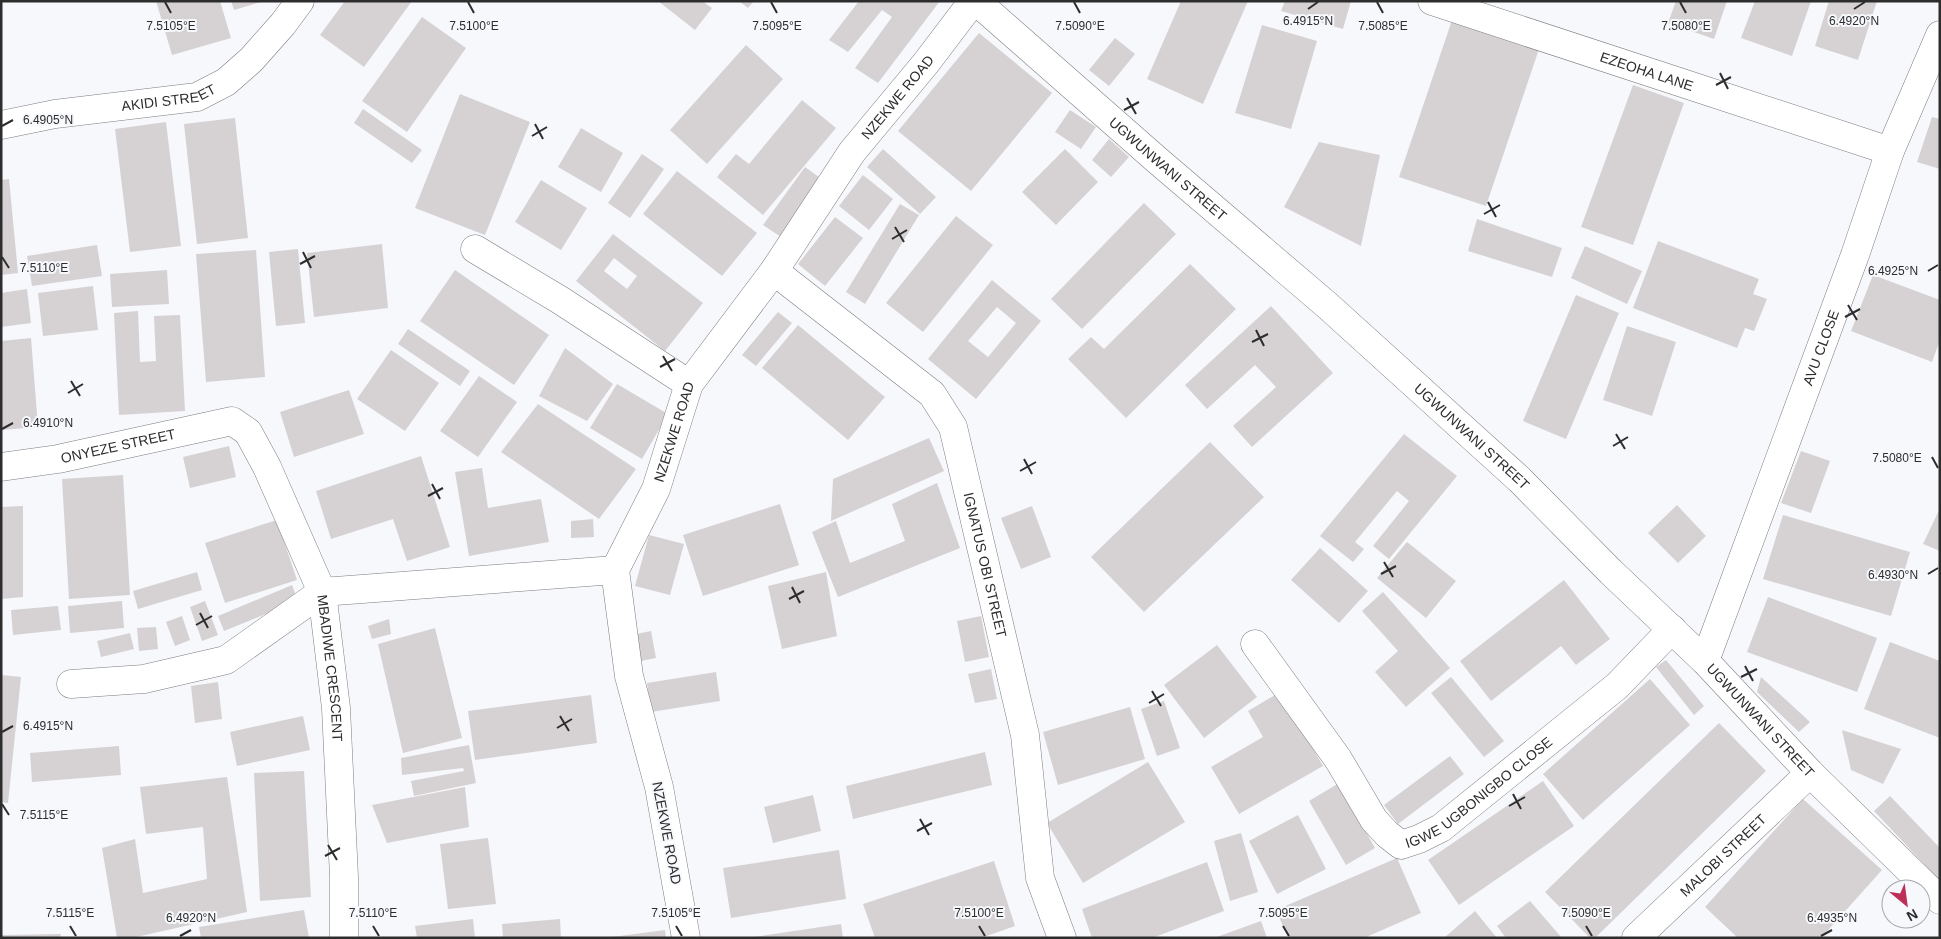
<svg xmlns="http://www.w3.org/2000/svg" width="1941" height="939" font-family="Arial,sans-serif">
  <style>
    .building { fill: #d6d2d4; fill-rule: evenodd }
    .lines { fill: none; stroke-linecap: round; stroke-linejoin: round }
    .minor-casing { stroke: #7c7d80; stroke-width: 29 }
    .minor { stroke: #fff; stroke-width: 28 }
    .ticks { fill: none; stroke: #2d2d2e; stroke-width: 2 }
    .labels { text-anchor: middle; stroke-width: 4; stroke-linejoin: round; paint-order: stroke }
    .street-label { font-size: 14px; fill: #2d2d2e; stroke: #f6f8fb }
    .ticks-label { font-size: 12px; text-anchor: middle; fill: #2d2d2e; stroke: #f6f8fb; stroke-width: 4; stroke-linejoin: round; paint-order: stroke }
  </style>
  <rect width="100%" height="100%" fill="#f6f8fb"/>
  <path class="building" d="M156,1H220L231,38L172,55Z
    M231,1H261V2L234,10Z
    M345,1H412L364,67L320,35Z
    M658,1H702L712,8L695,30Z
    M739,1H754L748,8Z
    M859,1H940L878,83L855,68L892,17L882,10L848,52L829,40Z
    M1181,1H1248L1203,104L1147,79Z
    M1285,1H1351L1343,29L1281,11Z
    M1676,1H1727L1714,39L1668,23Z
    M1755,1H1811L1792,56L1741,38Z
    M1829,1H1877L1858,60L1815,46Z
    M422,17L466,48L407,132L362,101Z
    M1452,20L1539,49L1486,206L1399,177Z
    M1262,25L1317,41L1291,129L1235,113Z
    M979,33L1052,93L971,191L898,131Z
    M1115,38L1135,54L1109,86L1089,70Z
    M746,45L783,79L707,164L670,130Z
    M1633,85L1684,103L1633,245L1581,227Z
    M460,94L530,122L485,235L415,208Z
    M802,100L836,128L763,215L717,177L736,154L749,164Z
    M363,109L422,150L412,163L354,123Z
    M1070,110L1096,127L1081,149L1055,132Z
    M1932,117L1940,119V169L1917,162Z
    M235,118L248,238L197,244L184,124Z
    M166,122L181,246L130,252L115,129Z
    M581,128L623,153L601,192L558,167Z
    M1109,139L1129,157L1111,177L1092,160Z
    M1319,142L1380,155L1361,246L1284,207Z
    M883,149L936,197L920,214L867,167Z
    M1065,149L1098,182L1056,225L1022,192Z
    M642,154L664,169L630,218L608,203Z
    M805,167L823,180L781,237L763,225Z
    M677,171L757,233L722,276L643,214Z
    M863,175L893,199L869,230L839,206Z
    M9,179L18,273L1,275V180Z
    M541,180L587,208L561,250L515,222Z
    M1144,203L1176,234L1082,329L1051,299Z
    M900,204L919,215L865,304L846,292Z
    M956,216L993,245L923,332L886,303Z
    M835,217L863,238L825,286L798,264Z
    M1477,219L1562,248L1552,277L1468,251Z
    M613,234L703,303L665,351L576,281ZM614,258L637,276L627,289L604,271Z
    M1658,241L1759,279L1753,294L1767,299L1754,331L1745,328L1737,348L1633,308Z
    M382,244L388,308L314,317L307,253Z
    M97,245L102,276L32,286L27,256Z
    M1585,246L1642,271L1627,304L1571,278Z
    M298,249L305,323L276,326L269,252Z
    M256,250L265,377L206,382L196,254Z
    M1190,264L1236,309L1126,418L1068,359L1091,337L1104,349Z
    M167,270L169,304L112,307L110,274Z
    M455,270L549,335L514,385L420,321Z
    M1873,275L1940,300V340L1932,362L1851,331Z
    M992,280L1041,321L976,399L928,359ZM997,307L1016,323L988,357L968,341Z
    M93,286L98,330L43,336L38,293Z
    M27,289L31,323L1,327V293Z
    M1576,295L1619,313L1566,439L1523,421Z
    M1271,306L1333,373L1252,447L1233,426L1276,387L1255,365L1207,409L1185,385Z
    M138,311L140,362L156,361L154,316L180,315L185,411L119,415L114,313Z
    M778,312L792,323L756,366L742,355Z
    M798,325L885,397L848,440L762,368Z
    M1627,326L1676,342L1652,416L1603,400Z
    M408,329L470,371L460,386L398,344Z
    M31,338L38,427L1,430V341Z
    M565,348L613,384L587,421L539,396Z
    M391,350L439,383L405,431L357,399Z
    M479,376L517,402L478,457L440,431Z
    M617,384L668,414L642,459L590,428Z
    M349,390L364,434L294,457L280,412Z
    M538,404L636,469L599,519L501,452Z
    M1404,434L1457,476L1389,559L1373,546L1409,501L1397,491L1355,542L1364,549L1353,562L1320,536Z
    M929,438L944,471L831,521L833,479Z
    M1210,442L1264,497L1144,612L1091,557Z
    M229,446L236,477L190,488L183,457Z
    M1801,451L1830,461L1811,513L1781,503Z
    M421,456L450,547L407,561L393,519L331,539L316,491Z
    M482,468L488,508L541,499L549,542L469,556L455,472Z
    M123,475L130,595L69,599L62,479Z
    M937,483L960,548L838,597L812,532L836,521L850,563L905,541L892,504Z
    M780,504L799,565L703,596L683,535Z
    M1677,505L1706,536L1678,563L1648,533Z
    M23,506V597L1,599V507Z
    M1032,506L1051,557L1021,569L1001,518Z
    M1940,508V551L1923,544Z
    M1783,515L1910,552L1891,616L1763,579Z
    M593,519L594,537L571,538V521Z
    M277,520L297,580L225,603L205,543Z
    M649,535L684,544L670,595L635,586Z
    M1407,542L1456,581L1426,618L1377,578Z
    M1320,548L1368,591L1339,623L1291,580Z
    M197,572L202,590L138,609L133,591Z
    M826,572L837,636L782,649L768,586Z
    M1564,580L1610,639L1576,665L1561,646L1491,701L1460,661Z
    M292,585L298,601L224,631L218,616Z
    M1383,592L1450,668L1406,707L1375,672L1398,651L1362,611Z
    M1768,597L1877,638L1857,692L1747,652Z
    M122,601L124,628L70,633L68,606Z
    M205,601L218,635L202,641L190,607Z
    M58,606L61,630L13,635L11,610Z
    M182,616L190,640L175,646L166,622Z
    M981,616L989,657L965,662L957,621Z
    M389,619L391,634L372,639L368,626Z
    M156,627L158,649L139,651L137,628Z
    M435,628L462,738L403,753L378,644Z
    M651,631L656,658L636,662L631,635Z
    M130,633L134,649L101,657L97,641Z
    M1890,642L1940,661V738L1864,709Z
    M1217,645L1257,697L1204,738L1164,685Z
    M1666,660L1704,706L1694,715L1656,667Z
    M991,669L997,699L975,703L968,674Z
    M716,672L720,701L651,712L647,683Z
    M1,675L21,677L8,803L1,802Z
    M1451,677L1504,741L1484,757L1431,693Z
    M1761,677L1810,722L1799,732L1757,692Z
    M1650,679L1690,725L1583,820L1543,774Z
    M218,682L222,719L195,723L191,686Z
    M1280,692L1323,766L1239,814L1211,767L1263,737L1248,711Z
    M591,695L597,743L475,760L468,711Z
    M1164,701L1180,748L1157,756L1141,709Z
    M1130,707L1145,759L1058,785L1043,732Z
    M303,716L310,750L237,766L230,732Z
    M1719,723L1766,771L1595,938H1590L1545,892Z
    M1842,730L1901,749L1883,784L1851,770Z
    M469,745L476,783L414,796L411,781L464,771L463,768L402,775L401,758Z
    M119,746L121,775L32,782L30,753Z
    M985,752L992,785L853,819L846,786Z
    M1450,756L1464,774L1398,824L1384,805Z
    M1148,762L1185,822L1083,883L1047,823Z
    M304,771L311,897L260,901L254,773Z
    M227,777L247,912L132,938H117L102,848L135,839L143,893L207,879L203,827L146,834L140,787Z
    M1543,781L1574,826L1459,905L1428,860Z
    M1339,783L1375,848L1346,865L1309,801Z
    M465,787L469,827L387,843L372,805Z
    M813,795L821,831L773,843L764,807Z
    M1890,796L1940,848V881L1874,811Z
    M1803,799L1882,870L1821,938H1738L1705,907Z
    M1298,815L1326,869L1277,894L1249,841Z
    M1241,833L1258,892L1230,901L1214,841Z
    M488,838L496,904L448,909L440,844Z
    M839,850L846,899L731,918L723,868Z
    M1397,858L1421,913L1364,938H1288L1276,910Z
    M994,861L1015,926L981,938H875L863,904Z
    M1207,862L1224,911L1152,938H1092L1082,909Z
    M1530,901L1562,938H1506L1497,926Z
    M304,910L309,938H201L199,927Z
    M1475,911L1497,938H1444Z
    M473,919L475,938H417L415,926Z
    M560,919L561,938H503L502,924Z
    M1261,921L1267,938H1214Z
    M841,924L843,938H754V937Z
    M665,930L666,938H612V937Z
    M61,934L60,938H1V935Z"/>
  <g class="lines">
    <defs>
      <g id="minor">
        <path id="s1" d="M976,1L1157,160L1328,306L1519,479L1611,572L1705,661L1810,773L1940,900"/>
        <path id="s2" d="M1432,1L1890,151"/>
        <path id="s3" d="M1,125L55,114L197,97L226,82L251,60L283,24L300,1"/>
        <path d="M475,249L560,300L689,384"/>
        <path id="s4" d="M774,271L932,394L953,427L1025,735L1040,878L1062,938"/>
        <path id="s5" d="M1,467L58,459L232,421L248,432L267,467L322,592L336,708L344,877V938"/>
        <path id="s6" d="M1255,644L1338,759L1374,820L1387,834L1401,845L1419,839L1441,828L1617,686L1672,629"/>
        <path id="s7" d="M1705,661L1855,255L1890,151L1940,35"/>
        <path d="M71,684L144,679L226,660L322,592L615,570"/>
        <path id="s8" d="M686,938L659,787L629,676L615,570L656,489L689,384L774,271L852,152L926,63L973,1"/>
        <path id="s9" d="M1636,938L1810,773"/>
      </g>
    </defs>
    <use href="#minor" class="minor-casing"/>
    <use href="#minor" class="minor"/>
  </g>
  <path class="ticks" d="M165,2L171,13M468,2L474,13M771,2L777,13M1074,2L1080,13M1377,2L1383,13M1680,2L1686,13M1308,9L1318,2M1854,9L1865,2M1720,73L1728,89M1716,85L1731,77M1127,98L1136,114M1124,110L1139,102M535,124L543,139M2,126L13,120M532,136L547,127M1488,202L1496,217M1484,214L1500,205M895,227L904,242M892,239L907,230M303,252L311,268M2,257L9,268M300,264L315,256M1928,271L1938,265M1848,305L1857,320M1845,317L1860,309M1256,330L1264,346M1252,342L1268,334M663,356L672,371M660,367L675,359M71,381L80,396M68,393L83,384M2,429L13,423M1616,434L1625,449M1613,446L1628,437M1932,457L1938,468M1024,459L1032,474M1020,471L1036,462M432,484L440,499M428,496L443,488M1384,562L1393,577M1381,574L1396,566M1928,574L1938,568M792,587L800,603M789,599L804,591M200,613L208,628M196,625L212,616M1745,666L1753,681M1741,677L1757,669M1152,691L1161,706M1149,703L1164,694M560,716L569,731M557,728L572,719M2,732L13,726M1513,794L1521,809M2,804L9,815M1509,806L1525,797M920,819L929,835M917,831L932,823M328,845L337,860M325,856L340,848M70,926L76,936M373,926L379,936M676,926L682,936M979,926L985,936M1283,926L1289,936M1586,926L1592,936M180,936L191,930M1821,936L1832,930"/>
  <g class="labels">
    <g class="street-label">
      <text dy="5" stroke="none"><textPath href="#s2" startOffset="226">EZEOHA LANE</textPath></text>
      <text dy="5" stroke="none"><textPath href="#s3" startOffset="170">AKIDI STREET</textPath></text>
      <text dy="5" stroke="none"><textPath href="#s8" startOffset="931">NZEKWE ROAD</textPath></text>
      <text dy="5" stroke="none"><textPath href="#s1" startOffset="255">UGWUNWANI STREET</textPath></text>
      <text dy="5" stroke="none"><textPath href="#s7" startOffset="334">AVU CLOSE</textPath></text>
      <text dy="5" stroke="none"><textPath href="#s8" startOffset="526">NZEKWE ROAD</textPath></text>
      <text dy="5" stroke="none"><textPath href="#s1" startOffset="660">UGWUNWANI STREET</textPath></text>
      <text dy="5" stroke="none"><textPath href="#s5" startOffset="119">ONYEZE STREET</textPath></text>
      <text dy="5" stroke="none"><textPath href="#s4" startOffset="381">IGNATUS OBI STREET</textPath></text>
      <text dy="5" stroke="none"><textPath href="#s5" startOffset="508">MBADIWE CRESCENT</textPath></text>
      <text dy="5" stroke="none"><textPath href="#s1" startOffset="1065">UGWUNWANI STREET</textPath></text>
      <text dy="5" stroke="none"><textPath href="#s6" startOffset="344">IGWE UGBONIGBO CLOSE</textPath></text>
      <text transform="translate(667 833) rotate(79)" y="5">NZEKWE ROAD</text>
      <text dy="5" stroke="none"><textPath href="#s9" startOffset="120">MALOBI STREET</textPath></text>
    </g>
  </g>
  <g class="ticks-label">
    <text x="1308" y="25">6.4915°N</text>
    <text x="1854" y="25">6.4920°N</text>
    <text x="171" y="30">7.5105°E</text>
    <text x="474" y="30">7.5100°E</text>
    <text x="777" y="30">7.5095°E</text>
    <text x="1080" y="30">7.5090°E</text>
    <text x="1383" y="30">7.5085°E</text>
    <text x="1686" y="30">7.5080°E</text>
    <text x="48" y="124">6.4905°N</text>
    <text x="44" y="272">7.5110°E</text>
    <text x="1893" y="275">6.4925°N</text>
    <text x="48" y="427">6.4910°N</text>
    <text x="1897" y="462">7.5080°E</text>
    <text x="1893" y="579">6.4930°N</text>
    <text x="48" y="730">6.4915°N</text>
    <text x="44" y="819">7.5115°E</text>
    <text x="70" y="917">7.5115°E</text>
    <text x="373" y="917">7.5110°E</text>
    <text x="676" y="917">7.5105°E</text>
    <text x="979" y="917">7.5100°E</text>
    <text x="1283" y="917">7.5095°E</text>
    <text x="1586" y="917">7.5090°E</text>
    <text x="191" y="922">6.4920°N</text>
    <text x="1832" y="922">6.4935°N</text>
  </g>
  <rect width="1941" height="939" fill="none" stroke="#2d2d2e" stroke-width="5"/>
  <g transform="translate(1906 904) rotate(151)"><circle r="24" fill="#f6f8fb" stroke="#a6a7a9"/>
  <path d="M0-4L9 19L0 12L-9 19Z" fill="#bd2e59"/>
  <text y="-8" font-size="14" font-weight="bold" text-anchor="middle" fill="#2d2d2e">N</text>
  </g>
</svg>
